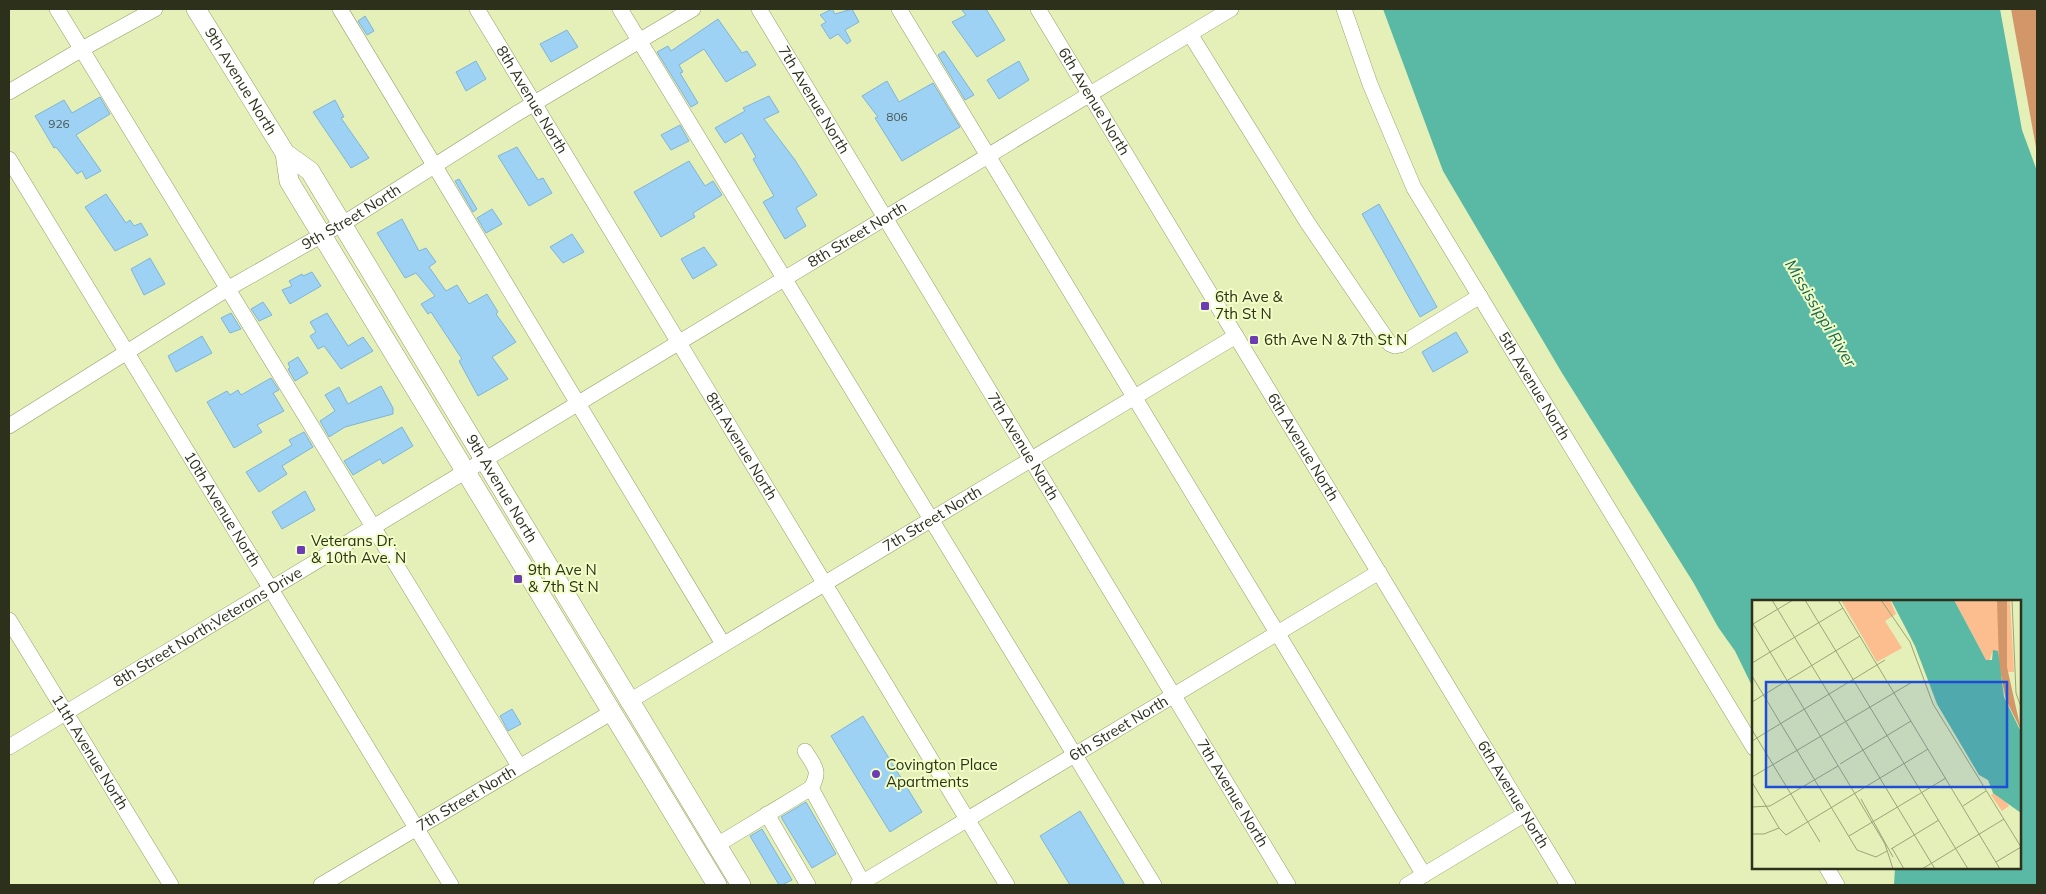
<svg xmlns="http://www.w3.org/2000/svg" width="2046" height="894" font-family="Mulish,sans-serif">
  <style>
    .forest { fill: #d39668 }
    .water { fill: #5ab9a5 }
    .building { fill: #9dd2f5; stroke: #80b4d6 }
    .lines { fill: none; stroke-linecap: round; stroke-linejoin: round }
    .minor-casing { stroke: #939e69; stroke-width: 16 }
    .major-casing { stroke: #939e69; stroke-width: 20 }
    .minor { stroke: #fff; stroke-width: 15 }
    .major { stroke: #fff; stroke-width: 19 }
    .poi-dot { fill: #6d3cb4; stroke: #f1fec5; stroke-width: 2 }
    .labels { text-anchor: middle; stroke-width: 4; stroke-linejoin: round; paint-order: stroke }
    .number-label { font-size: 12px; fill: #495952 }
    .street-label { font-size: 15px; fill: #2d311b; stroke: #f1fec5 }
    .poi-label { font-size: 15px; fill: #2d311b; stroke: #f1fec5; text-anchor: start }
    .water-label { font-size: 16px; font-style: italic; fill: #166356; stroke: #f1fec5 }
    .inset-road { fill: none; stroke: #9ba479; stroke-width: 1 }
    .view { fill: #1d4ed8; fill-opacity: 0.15; stroke: #1d4ed8; stroke-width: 2.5 }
    .inset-edge { fill: none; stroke: #2d311b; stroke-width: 2.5 }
  </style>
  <rect width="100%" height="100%" fill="#e4f0b8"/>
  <path class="forest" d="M2011,9H2037V153Z"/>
  <path class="water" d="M1383,9H2000L2022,130L2037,171V885H1894L1895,868H2020V602H1754L1753,688L1735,651L1718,627L1693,582L1562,373L1443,171Z"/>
  <path class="building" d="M832,9L835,14L852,9L859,22L845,30L851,41L847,44L838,34L830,39L821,25L826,22L820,15Z
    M961,9H986L1005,40L977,57L952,22L966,15Z
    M365,16L374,31L367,35L358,21Z
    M718,19L742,53L747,51L756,65L726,82L704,49L679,65L683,72L680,73L698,103L691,107L657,52L668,46L671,51Z
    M567,30L578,47L551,62L540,44Z
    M944,51L974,95L965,100L938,55Z
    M476,61L486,79L466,91L456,72Z
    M1019,61L1029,80L999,99L987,80Z
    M887,81L899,102L933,83L960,127L902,161L875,118L878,117L862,96Z
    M769,96L779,112L764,119L795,160L817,195L796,208L806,226L785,239L763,202L774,196L753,159L756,157L742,133L725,143L715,128L745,111L743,108Z
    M100,97L110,114L76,135L101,171L86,179L82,171L77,174L56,147L54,148L35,116L64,100L72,113Z
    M335,100L344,117L341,118L369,158L351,168L313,112Z
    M680,125L689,141L671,150L661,135Z
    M517,147L538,180L543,178L552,193L529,206L498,156Z
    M689,161L705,186L713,181L722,195L693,213L695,217L661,237L634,192Z
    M459,179L477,209L473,212L455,181Z
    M106,194L126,223L130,220L134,226L141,223L148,235L115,251L85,207Z
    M1379,204L1437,307L1420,317L1362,214Z
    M492,209L502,224L486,233L477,218Z
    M402,219L419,251L426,248L436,262L429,267L446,291L457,285L469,304L487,294L498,312L496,314L516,342L492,357L508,379L478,396L459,361L462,359L431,312L428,314L421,304L435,296L416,273L405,278L377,233Z
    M572,234L584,252L563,263L550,247Z
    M704,247L717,265L693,279L681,259Z
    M150,258L165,284L144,295L131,269Z
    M312,272L321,286L290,304L282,290L292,286L289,281L302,274L303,276Z
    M263,302L272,315L259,321L251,309Z
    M231,313L241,329L230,333L221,318Z
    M327,313L348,346L363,337L373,351L341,369L324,346L318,349L310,336L316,332L310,322Z
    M1456,332L1468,352L1433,372L1422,352Z
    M202,336L212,353L176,372L168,356Z
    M298,357L308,373L295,381L288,369L290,368L288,363Z
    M271,378L279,390L273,393L284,411L257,425L262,432L234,448L207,402L227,391L230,395L238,390L241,395Z
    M381,386L393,408V414L345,427L329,437L320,421L335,411L325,395L339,387L348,404Z
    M402,427L413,446L383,464L380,459L353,475L344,461Z
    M304,432L313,447L282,466L287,474L259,492L246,472L292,445L289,440Z
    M305,491L315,510L282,529L272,512Z
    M512,709L521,724L508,731L500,716Z
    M863,716L922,812L890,832L831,736Z
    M806,802L836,854L812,868L781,817Z
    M1080,811L1125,885H1070L1040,836Z
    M762,829L792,880L782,885H779L750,836Z"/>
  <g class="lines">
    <defs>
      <g id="minor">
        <path d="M57,9L519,766"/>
        <path d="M340,9L723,644"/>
        <path id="s1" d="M477,9L1007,885"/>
        <path d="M620,9L1154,885"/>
        <path id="s2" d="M759,9L1288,885"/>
        <path d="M899,9L1424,875"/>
        <path id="s3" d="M1038,9L1568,885"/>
        <path id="s4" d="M1344,9L1370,84L1414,188L1754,748"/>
        <path d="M1190,34L1307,222L1390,344L1395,346L1400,345L1480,296"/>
        <path d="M9,92L82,49L155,9"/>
        <path id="s5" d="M9,159L451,885"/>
        <path id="s6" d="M9,426L229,288L352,218L516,114L693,9"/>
        <path id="s7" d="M9,620L171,885"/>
        <path id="s8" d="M628,702L1236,336"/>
        <path id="s9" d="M9,747L1231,9"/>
        <path d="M805,751C815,767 821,771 811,788"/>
        <path d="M767,814L808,885"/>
        <path d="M717,845L811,788L864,885"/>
        <path d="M1827,868L1837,885"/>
        <path id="s10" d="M321,885L612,712"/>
        <path id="s11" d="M858,885L1379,572"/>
        <path d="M1407,885L1525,814"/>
      </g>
      <g id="major">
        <path id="s12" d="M196,9L285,153L310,171L741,885"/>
        <path d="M285,153L289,181L717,885"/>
      </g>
    </defs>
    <use href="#minor" class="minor-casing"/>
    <use href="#major" class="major-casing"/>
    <use href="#minor" class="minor"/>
    <use href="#major" class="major"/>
  </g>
  <g class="poi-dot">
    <rect x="1200" y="301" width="10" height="10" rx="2.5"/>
    <rect x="1249" y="335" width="10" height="10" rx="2.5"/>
    <rect x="296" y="545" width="10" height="10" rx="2.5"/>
    <rect x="513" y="574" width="10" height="10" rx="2.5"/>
    <circle cx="876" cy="774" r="5"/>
  </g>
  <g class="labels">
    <g class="number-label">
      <text x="897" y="121">806</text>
      <text x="59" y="128">926</text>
    </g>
    <g class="street-label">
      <text dy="5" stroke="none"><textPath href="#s12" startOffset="85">9th Avenue North</textPath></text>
      <text dy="5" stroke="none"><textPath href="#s1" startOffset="106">8th Avenue North</textPath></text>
      <text dy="5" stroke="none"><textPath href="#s2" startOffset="106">7th Avenue North</textPath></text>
      <text dy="5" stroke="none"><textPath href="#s3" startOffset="108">6th Avenue North</textPath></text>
      <text dy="5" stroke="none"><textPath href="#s6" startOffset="401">9th Street North</textPath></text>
      <text dy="5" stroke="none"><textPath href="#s9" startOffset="991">8th Street North</textPath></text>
      <text dy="5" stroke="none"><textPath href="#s4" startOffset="424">5th Avenue North</textPath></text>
      <text dy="5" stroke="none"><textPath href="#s1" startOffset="511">8th Avenue North</textPath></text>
      <text dy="5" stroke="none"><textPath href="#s2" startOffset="511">7th Avenue North</textPath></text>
      <text dy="5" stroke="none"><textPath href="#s3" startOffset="512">6th Avenue North</textPath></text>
      <text dy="5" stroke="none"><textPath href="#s12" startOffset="571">9th Avenue North</textPath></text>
      <text dy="5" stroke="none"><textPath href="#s5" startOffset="410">10th Avenue North</textPath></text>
      <text dy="5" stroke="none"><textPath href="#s8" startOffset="355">7th Street North</textPath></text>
      <text dy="5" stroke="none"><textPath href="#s9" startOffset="232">8th Street North;Veterans Drive</textPath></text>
      <text dy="5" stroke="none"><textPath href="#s11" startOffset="304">6th Street North</textPath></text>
      <text dy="5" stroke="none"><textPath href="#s7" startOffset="155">11th Avenue North</textPath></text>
      <text dy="5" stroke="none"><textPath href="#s2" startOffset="916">7th Avenue North</textPath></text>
      <text dy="5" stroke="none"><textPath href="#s3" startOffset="918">6th Avenue North</textPath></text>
      <text dy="5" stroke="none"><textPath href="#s10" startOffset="169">7th Street North</textPath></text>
    </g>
    <g class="poi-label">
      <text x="1215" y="302">6th Ave &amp;<tspan x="1215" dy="17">7th St N</tspan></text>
      <text x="1264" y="345">6th Ave N &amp; 7th St N</text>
      <text x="311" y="546">Veterans Dr.<tspan x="311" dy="17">&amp; 10th Ave. N</tspan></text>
      <text x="528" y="575">9th Ave N<tspan x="528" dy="17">&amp; 7th St N</tspan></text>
      <text x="886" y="770">Covington Place<tspan x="886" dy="17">Apartments</tspan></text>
    </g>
    <g class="water-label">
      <text transform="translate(1821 313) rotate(59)" y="6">Mississippi River</text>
    </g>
  </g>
  <g transform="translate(1752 600)">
    <rect width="269" height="269" fill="#e4f0b8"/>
    <path d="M89,0H138L144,14L133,21L150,48L125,62ZM202,0H258L262,72H247L246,51L240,53L237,62L234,60ZM242,193L253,201L257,206L250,211L239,195Z" fill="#fcbd8f"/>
    <path d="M245,0H255V67L269,130L254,100L247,65Z" fill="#d39668"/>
    <path d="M139,0H202L234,60H240L241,50L246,51L252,97L269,132V213L241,193L236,180L227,175L185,104L163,46Z" fill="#5ab9a5"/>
    <path class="inset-road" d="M20,0L183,269M53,0L216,269M86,0L248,269M129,0L158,42L181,104L269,247L244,262M260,0L264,93L269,107M0,22L133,244L141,269M1,24L41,0M0,63L91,8M0,76L105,250L124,257L135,251M0,102L108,36M0,130L68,242M0,141L133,60M88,164L159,121M0,177L162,81M0,182L27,228M109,199L141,257M211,206L234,191M0,207L18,206L86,166M0,234H12L27,228L34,235L176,149M97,236L194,178M140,248L152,269M139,249L187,220M170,269L252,219"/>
    <path class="view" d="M14,82H255V187H14Z"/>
    <rect width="269" height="269" class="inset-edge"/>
  </g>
  <rect width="2046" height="894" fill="none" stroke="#2d311b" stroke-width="20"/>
</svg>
